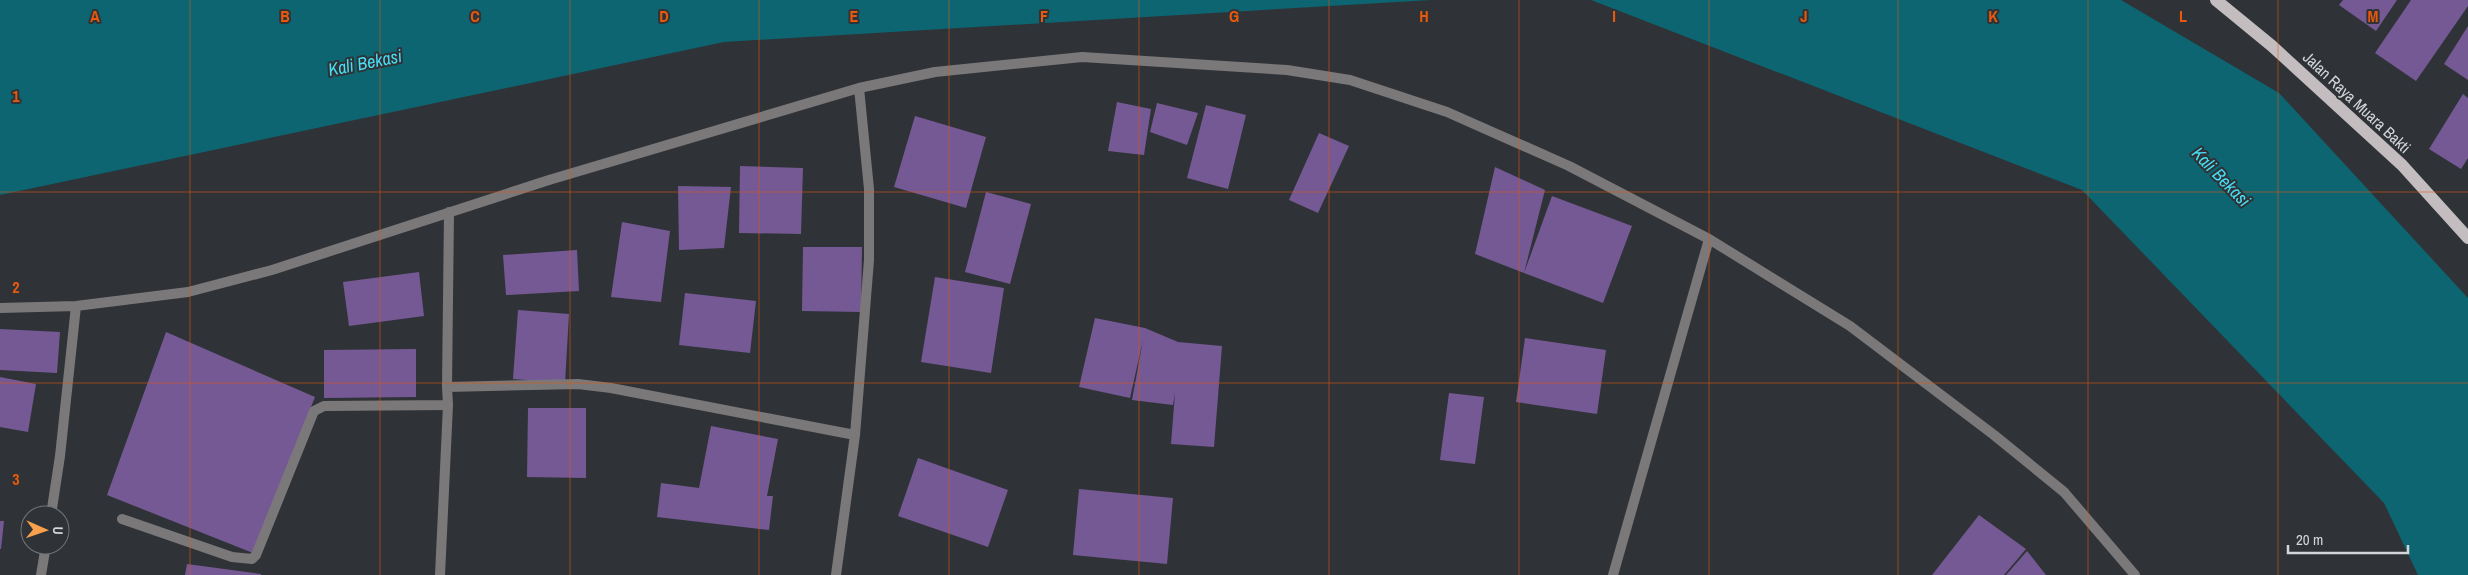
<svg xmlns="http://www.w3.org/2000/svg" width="2468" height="575" font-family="'Archivo Narrow',sans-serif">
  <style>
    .water { fill: #0c6571 }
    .building { fill: #755994 }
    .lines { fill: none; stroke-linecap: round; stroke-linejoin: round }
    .service { stroke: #7b7879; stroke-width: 10 }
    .minor { stroke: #7b7879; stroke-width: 10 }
    .primary { stroke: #c4bdc0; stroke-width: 12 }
    .grid { fill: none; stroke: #e8590c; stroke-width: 1; stroke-opacity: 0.55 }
    .labels { text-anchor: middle; stroke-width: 4; stroke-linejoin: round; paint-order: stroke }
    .street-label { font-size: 16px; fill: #d3d6d9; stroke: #2f3337 }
    .water-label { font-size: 18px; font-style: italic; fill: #47ddf4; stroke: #2f3337 }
    .grid-label { font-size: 16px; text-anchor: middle; font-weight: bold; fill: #e8590c; stroke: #2f3337; stroke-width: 4; stroke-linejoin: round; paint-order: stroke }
  </style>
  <rect width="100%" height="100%" fill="#2f3337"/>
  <path class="water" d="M0,0H1431L724,42L0,195Z
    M1591,0H2121L2279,93L2468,298V575H2418L2384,503L2082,190Z"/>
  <path class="building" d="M2343,0H2397L2376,31L2339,5Z
    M2411,0H2468V6L2416,81L2375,53Z
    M2468,26V80L2444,64Z
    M2463,94L2468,98V158L2461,169L2429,149Z
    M1117,102L1151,109L1144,155L1108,151Z
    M1157,103L1198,113L1187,145L1150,132Z
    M1206,105L1246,115L1228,189L1187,178Z
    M915,116L986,137L966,208L894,187Z
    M1319,133L1349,146L1318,213L1289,200Z
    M740,166L803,168L801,234L739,233Z
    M1495,167L1545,190L1524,273L1475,254Z
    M678,186L731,187L724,248L679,250Z
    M986,192L1031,204L1010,284L965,272Z
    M1552,196L1632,226L1603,303L1524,273Z
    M622,222L670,231L661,302L611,297Z
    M803,247H862L861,312L802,311Z
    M577,250L579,291L506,295L503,255Z
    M419,272L424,316L349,326L343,282Z
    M935,277L1004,288L991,373L921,362Z
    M685,293L756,301L750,353L679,345Z
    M518,310L569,314L565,383L513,379Z
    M1095,318L1145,328L1178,342L1222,346L1214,447L1171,444L1175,393L1173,405L1132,400L1143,340L1130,398L1079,387Z
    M0,329L60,332L57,373L0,370Z
    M166,332L315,397L253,553L107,495Z
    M1525,338L1606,350L1597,414L1516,402Z
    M416,349V397L324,398V350Z
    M0,377L36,384L28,432L0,427Z
    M1449,393L1484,397L1475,464L1440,460Z
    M528,408H586V478L527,477Z
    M711,426L778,439L767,496H773L769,530L657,517L661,483L699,488Z
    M918,458L1008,490L988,547L898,516Z
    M1079,489L1173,498L1167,564L1073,555Z
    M1979,515L2026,549L2004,575H1932Z
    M0,521H4L1,549H0Z
    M2027,551L2046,575H2006Z
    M187,564L261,574V575H185Z"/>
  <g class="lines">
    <path class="service" d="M440,575L448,405"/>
    <path class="minor" d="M449,212L447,387L578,384L611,388L855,435
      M0,308L76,306L188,292L272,270L549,180L859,88L935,72L1082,57L1287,70L1350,80L1447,112L1569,166L1709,239L1850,326L1994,435L2064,492L2135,575
      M51,515L60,456L76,306
      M122,519L232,557L252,559L256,555L314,411L324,406L448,405L447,387
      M41,575L46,545
      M836,575L855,435L869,260V189L859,88
      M1613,575L1709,239"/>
    <path class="primary" d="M2216,0L2272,46L2402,165L2468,238"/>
  </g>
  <path class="grid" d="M190,0V575M380,0V575M570,0V575M759,0V575M949,0V575M1139,0V575M1329,0V575M1519,0V575M1709,0V575M1898,0V575M2088,0V575M2278,0V575M0,192H2468M0,383H2468"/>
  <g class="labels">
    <g class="street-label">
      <text transform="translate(2357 102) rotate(43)" y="6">Jalan Raya Muara Bakti</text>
    </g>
    <g class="water-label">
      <text transform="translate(365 63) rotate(-11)" y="6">Kali Bekasi</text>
      <text transform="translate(2221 177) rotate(46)" y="6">Kali Bekasi</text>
    </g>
  </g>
  <g class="grid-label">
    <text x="95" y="22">A</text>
    <text x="285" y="22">B</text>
    <text x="475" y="22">C</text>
    <text x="664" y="22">D</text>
    <text x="854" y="22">E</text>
    <text x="1044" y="22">F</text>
    <text x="1234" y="22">G</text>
    <text x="1424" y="22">H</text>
    <text x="1614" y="22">I</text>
    <text x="1804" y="22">J</text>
    <text x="1993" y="22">K</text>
    <text x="2183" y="22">L</text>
    <text x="2373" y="22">M</text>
    <text x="16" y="102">1</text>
    <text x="16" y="293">2</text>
    <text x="16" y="485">3</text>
  </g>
  <g transform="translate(45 530) rotate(92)"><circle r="24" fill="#2f3337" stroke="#717478"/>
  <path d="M0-4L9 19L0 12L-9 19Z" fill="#f8a04b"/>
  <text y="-8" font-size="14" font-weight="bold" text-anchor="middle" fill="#d3d6d9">U</text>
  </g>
  <path d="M2288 545v8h120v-8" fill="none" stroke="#d3d6d9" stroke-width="2.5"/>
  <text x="2296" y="545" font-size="15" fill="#d3d6d9" stroke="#2f3337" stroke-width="4" paint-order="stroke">20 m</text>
</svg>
